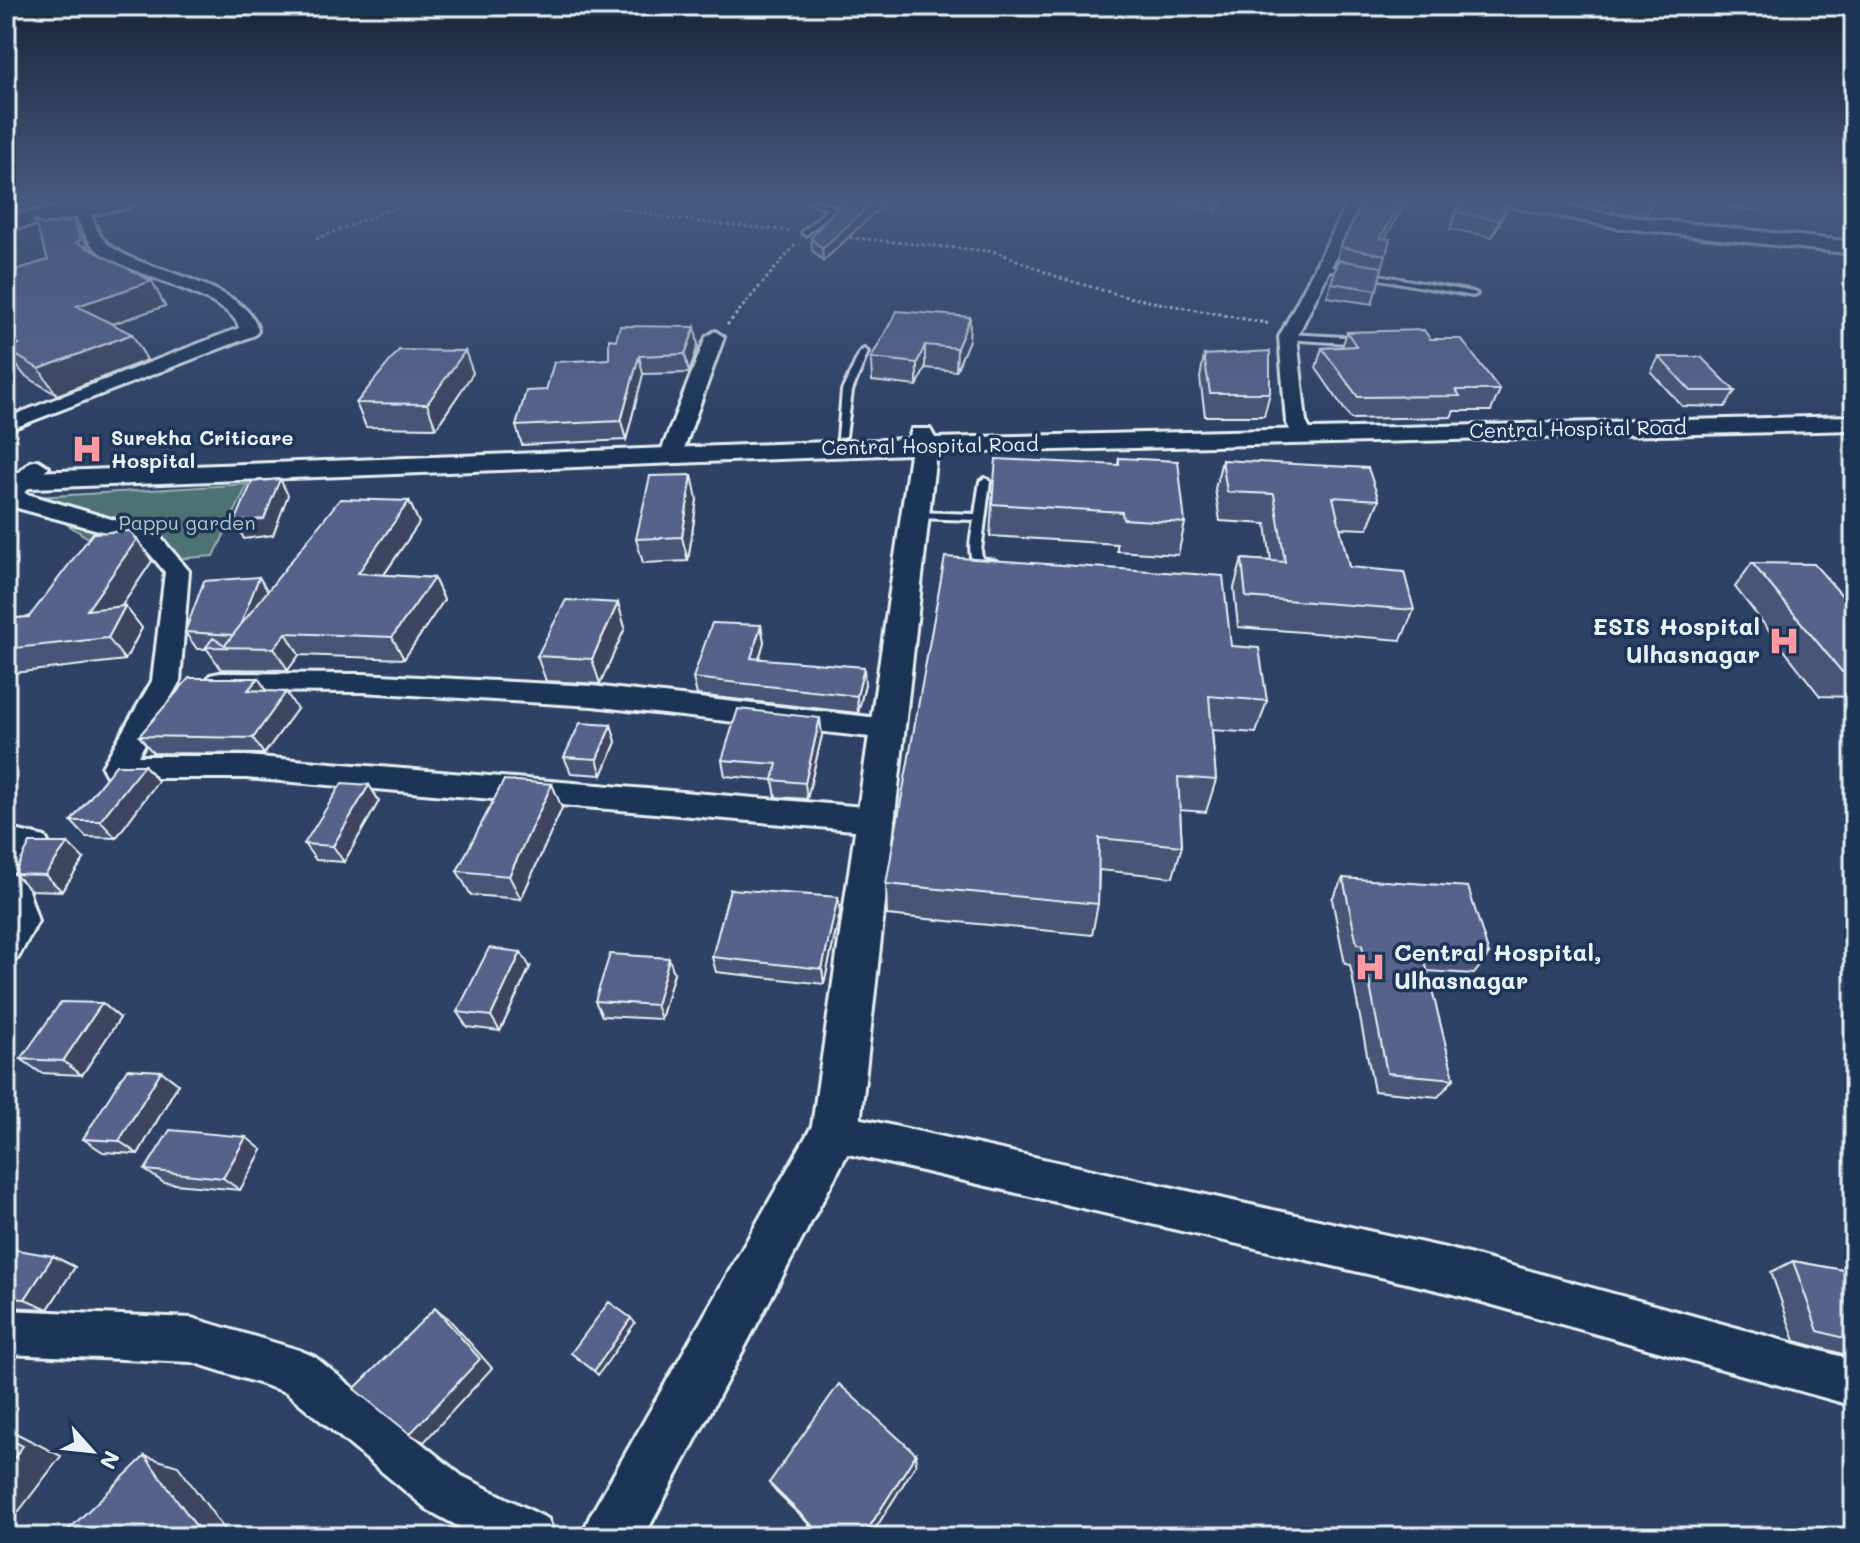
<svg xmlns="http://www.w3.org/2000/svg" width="1860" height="1543" font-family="Mali,sans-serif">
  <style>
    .green { fill: #4e7273; stroke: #9bb2b6; stroke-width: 2 }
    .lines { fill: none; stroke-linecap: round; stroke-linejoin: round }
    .service-casing { stroke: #e8f1f8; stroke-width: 6 }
    .minor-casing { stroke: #e8f1f8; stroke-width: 6 }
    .tertiary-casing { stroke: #e8f1f8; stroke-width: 6 }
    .primary-casing { stroke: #e8f1f8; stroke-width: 6 }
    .path { stroke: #e8f1f8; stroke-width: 3; stroke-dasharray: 3 3; stroke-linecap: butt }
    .service { fill: #1d3557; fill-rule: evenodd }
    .minor { fill: #1d3557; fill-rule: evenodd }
    .tertiary { fill: #1d3557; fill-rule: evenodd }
    .primary { fill: #1d3557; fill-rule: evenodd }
    .wall { fill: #4a5476; stroke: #e8f1f8; stroke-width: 2 }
    .shaded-wall { fill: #3c4560; stroke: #e8f1f8; stroke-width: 2 }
    .building { fill: #566289; stroke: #e8f1f8; stroke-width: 2 }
    .labels { text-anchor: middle; stroke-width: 7; stroke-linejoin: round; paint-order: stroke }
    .far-street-label { font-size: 20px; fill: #e8f1f8; stroke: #1d3557 }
    .far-poi-label { font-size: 20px; font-weight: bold; fill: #e8f1f8; stroke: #1d3557; text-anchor: start }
    .far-park-label { font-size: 20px; fill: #b2c5c9; stroke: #1d3557 }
    .poi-label { font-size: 24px; font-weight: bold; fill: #e8f1f8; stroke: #1d3557; text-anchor: end }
  </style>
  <rect width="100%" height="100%" fill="#2e4266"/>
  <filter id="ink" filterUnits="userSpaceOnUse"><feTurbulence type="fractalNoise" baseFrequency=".0125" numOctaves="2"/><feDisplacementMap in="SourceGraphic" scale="16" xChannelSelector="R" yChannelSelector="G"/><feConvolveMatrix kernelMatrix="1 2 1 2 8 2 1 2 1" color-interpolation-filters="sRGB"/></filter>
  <g filter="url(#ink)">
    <path class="green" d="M248,484L214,556L157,560L163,550L112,553L54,516L38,497Z"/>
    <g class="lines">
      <defs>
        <path id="service" d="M808,201H817L837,208L806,235L802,233L803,231L828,209Z
          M1322,265L1473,292L1477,294L1473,296L1325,269H1322Z
          M1288,334L1363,338L1367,341L1363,344L1285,339V335Z
          M864,349L868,352L852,391L846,436L838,438L842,391L860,352Z
          M985,478L990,481L981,551L982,558L996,561L998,563L992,566L973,562C967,549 972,534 974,520L916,518L911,515L916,512L975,514L980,481Z"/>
        <path id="minor" d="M76,201C92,206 92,222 100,235C106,245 119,252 129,257C163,273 252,290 258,331L255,335L6,431V418L239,328C235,297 125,274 99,252C83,239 81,220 68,205Z
          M1349,201H1363L1297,337L1306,422L1313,435L1302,441L1295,439L1286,422L1279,337Z
          M715,331L724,337L682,454L679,459H663L660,454L706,337Z
          M38,460L49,467L24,493L118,521L161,538L189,571L180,681L138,756H246L877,808L888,811L893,820L888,829L877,832L246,778H117L106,775L102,767L152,681L165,572L145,548L102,531L6,505V485L30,462Z
          M220,673L362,674L592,686L888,719L898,722L902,729L898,736L888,739L592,706L362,692L220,691L210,689L206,682L210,675Z
          M6,828L45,837L50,846L28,890L38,921L18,958L6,962V868L13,855L6,854Z
          M835,1113L1450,1249L1854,1360V1406L1450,1293L835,1151L821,1146L815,1132L821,1118Z
          M6,1310L192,1318L299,1350L315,1357L462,1476L548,1519L555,1537H478L428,1510L286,1392L192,1362L6,1354Z"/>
        <path id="tertiary" d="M1499,201H1535L1615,215L1854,242V254L1615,227L1508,206Z
          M1854,416V430L936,453L859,1132L644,1537H581L590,1516L812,1126L910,454L6,489V473L909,439L912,429H930L935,438Z"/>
        <path id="primary" d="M93,201H138L127,208L6,230V216Z"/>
      </defs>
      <use href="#service" class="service-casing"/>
      <use href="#minor" class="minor-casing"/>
      <use href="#tertiary" class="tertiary-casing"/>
      <use href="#primary" class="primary-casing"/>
      <path class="path" d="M585,201L673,219L792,231
        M844,237L997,252L1060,278L1127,297L1271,324
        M316,239L412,201
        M727,325L796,244"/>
      <use href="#service" class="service"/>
      <use href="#minor" class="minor"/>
      <use href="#tertiary" class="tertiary"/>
      <use href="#primary" class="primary"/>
    </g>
    <path class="wall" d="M842,201H887L823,261L812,250L811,238Z
      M1163,201H1225L1216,211Z
      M1363,201H1407L1384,238L1386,255L1372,304L1327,297L1337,265L1336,264L1340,247Z
      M1463,201H1511L1492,237L1450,229L1456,212Z
      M1573,201H1653L1646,215L1613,212V206Z
      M1723,201H1767L1761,211L1726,207Z
      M73,220L88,248L165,306L112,324L147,360L57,395L24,375L6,351V273L48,260L45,226Z
      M970,317L969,340L956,371L925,368L917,386L872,381L871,358Z
      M1347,332L1500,390L1491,411H1454L1451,417L1351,419L1316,368L1322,348L1342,347Z
      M698,345L689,373L643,374L626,440L522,445L516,426L546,390L609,359Z
      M465,351L473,373L436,428L366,427L356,403Z
      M1204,355L1270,393L1264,416H1205L1200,378Z
      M1659,357L1735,391L1725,407L1682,406L1651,372Z
      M1119,458L1185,523L1178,555L1117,551V544L990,536L992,504L1118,465Z
      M1222,460L1379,500L1367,529L1340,528L1349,567L1414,610L1401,640L1238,627L1234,588L1242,559L1271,561L1266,524L1220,521L1215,489Z
      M697,499L688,561L643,563L636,539Z
      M409,501L419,523L384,575L434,578L444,600L404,659L299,655L288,670L221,669L207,649H197L185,632L267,591Z
      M137,539L152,561L121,607L125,606L142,628L125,660L6,674V619L29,617Z
      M1752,563L1854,609V697L1820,696L1735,587Z
      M618,603L625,628L600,684L546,681L537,656Z
      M761,625L764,642L759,659L865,684L858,713L697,695L693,678Z
      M1231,646L1267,701L1256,733L1212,730L1216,780L1206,812L1180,810L1182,846L1173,877L1099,870L1098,904L1092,935L887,915L886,884Z
      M258,678L267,691L297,709L264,754L153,753L139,736Z
      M611,725L616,742L602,775L571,773L564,757Z
      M822,735L807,799L776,797L773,780L725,776L722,760Z
      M144,765L158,781L116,838L86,837L71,821Z
      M369,785L379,801L344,862L316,860L304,844Z
      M562,808L521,899L471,895L457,871Z
      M84,859L62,891L31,890L14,874Z
      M1343,878L1489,954L1474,974L1427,971L1454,1079L1438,1097L1374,1091L1350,965L1345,964L1332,899Z
      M838,897L840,913L824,984L716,972L712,957Z
      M530,967L500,1031L467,1027L457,1012Z
      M674,973L661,1019L602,1016L595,1001Z
      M102,1003L120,1018L82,1075L41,1073L21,1059Z
      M161,1071L178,1084L138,1154L103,1152L83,1139Z
      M262,1150L240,1190L164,1183L145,1170Z
      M6,1256H53L75,1267L48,1309L6,1307Z
      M1793,1261L1854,1272V1357L1795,1341L1771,1272Z
      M916,1464L870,1537H822L776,1492L769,1483Z"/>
    <path class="shaded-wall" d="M874,201H887L823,261L822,249Z
      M1218,201H1225L1216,211Z
      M1402,201H1407L1375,255L1380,238Z
      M1509,201H1511L1507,209L1492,237L1499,220Z
      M73,220L86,243L95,264L76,242Z
      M152,281L165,306L92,331L77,306Z
      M970,317L969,340L956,371L957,348Z
      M695,327L698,345L689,373L685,354Z
      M132,334L147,360L57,395L39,369Z
      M925,345V368L917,386V363Z
      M465,351L473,373L436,428L427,404Z
      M639,356L643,374L626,440L621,421Z
      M692,475L697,499L688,561L682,537Z
      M280,479L288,495L273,535L244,539L235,522Z
      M409,501L419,523L370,595L358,573Z
      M137,539L152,561L104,632L87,610Z
      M259,577L269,593L236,635Z
      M434,578L444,600L404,659L392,637Z
      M618,603L625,628L600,684L592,659Z
      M125,606L142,628L125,660L108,638Z
      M761,625L764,642L754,675L751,658Z
      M286,633L299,655L288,670L274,648Z
      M864,667L865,684L858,713L857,696Z
      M258,678L269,694L248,690Z
      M286,692L297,709L264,754L253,738Z
      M820,718L822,735L807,799L805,783Z
      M611,725L616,742L602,775L597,759Z
      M144,765L158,781L116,838L100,821Z
      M552,784L562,808L521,899L509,876Z
      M369,785L379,801L344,862L333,846Z
      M68,843L84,859L62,891L45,875Z
      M838,897L840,913L824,984L822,969Z
      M521,952L530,967L500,1031L491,1016Z
      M669,958L674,973L661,1019L656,1005Z
      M102,1003L120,1018L82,1075L63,1061Z
      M161,1071L178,1084L138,1154L119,1141Z
      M246,1137L262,1150L240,1190L223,1178Z
      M53,1256L75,1267L48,1309L25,1299Z
      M435,1308L448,1318L492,1368L424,1442L410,1434Z
      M631,1318L635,1323L598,1375L594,1371Z
      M6,1428L61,1456L6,1528Z
      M916,1454V1464L870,1537H863Z
      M145,1456L178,1466L230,1537H204Z"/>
    <path class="building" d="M842,201H874L822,249L811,238Z
      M1363,201H1402L1380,238L1390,239L1386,255L1340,247Z
      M1463,201H1509L1499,220L1456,212Z
      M34,220L45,226L73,220L81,240L76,242L152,281L77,306L132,334L39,369L6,349L19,344L6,336V273L48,260Z
      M1339,260L1382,267L1377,290L1331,283Z
      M897,311L970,317L957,348L925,345L917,363L871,358Z
      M620,326L695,327L685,354L639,356L621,421L516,426L526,391L546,390L554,362L609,359V339L616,340Z
      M1424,330L1430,339H1461L1500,390H1456L1460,396L1358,397L1322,348L1356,346L1347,332Z
      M399,350L465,351L427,404L356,403Z
      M1270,351V393H1210L1204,355Z
      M1659,357H1701L1735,391H1691Z
      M1119,458L1178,461L1185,523L1123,519L1122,512L992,504L996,459L1119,465Z
      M1222,460L1368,468L1379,500L1333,497L1349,567L1404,572L1414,610L1246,597L1242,559L1285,562L1274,494L1227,492Z
      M692,475L682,537L636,539L650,476Z
      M280,479L264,519L235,522L252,482Z
      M340,499L409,501L358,573L434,578L392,637L286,633L274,648L206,647L213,638L225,645Z
      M130,531L137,539L87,610L125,606L108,638L6,649V619L29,617L93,533Z
      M945,557L1223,576L1231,646L1259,648L1267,701L1209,696L1216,780L1178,777L1182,846L1099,838L1098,904L886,884Z
      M1752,563L1814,564L1854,609V672H1842Z
      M259,577L240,626L233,635L185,632L204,581Z
      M566,600L618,603L592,659L537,656Z
      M712,623L761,625L751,658L864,667L857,696L693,678Z
      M189,678H258L248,690L286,692L253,738L139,736Z
      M738,709L820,718L805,783L773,780L777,764L722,760Z
      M580,723L611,725L597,759L564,757Z
      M116,765H144L100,821H71Z
      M504,780L552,784L509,876L457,871Z
      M342,783L369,785L333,846L304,844Z
      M30,843H68L45,875L14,874Z
      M1343,878L1468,887L1489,954L1422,949L1454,1079L1387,1073L1362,945L1357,944Z
      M730,889L838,897L822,969L712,957Z
      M489,948L521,952L491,1016L457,1012Z
      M610,954L669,958L656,1005L595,1001Z
      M61,1002L102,1003L63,1061L21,1059Z
      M127,1069L161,1071L119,1141L83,1139Z
      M170,1130L246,1137L223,1178L145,1170Z
      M11,1249L53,1256L25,1299L6,1298V1256Z
      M1793,1261L1854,1272V1341L1818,1331Z
      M609,1302L631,1318L594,1371L571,1353Z
      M435,1308L480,1359L410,1434L354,1389Z
      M839,1384L916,1454L863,1537H824L769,1483Z
      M6,1437L23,1446L6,1468Z
      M145,1456L204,1537H61Z"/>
  </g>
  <linearGradient id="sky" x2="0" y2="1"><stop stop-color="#192438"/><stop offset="0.48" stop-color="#465a7f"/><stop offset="1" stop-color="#465a7f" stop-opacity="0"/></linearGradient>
  <rect width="1860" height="417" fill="url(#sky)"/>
  <defs>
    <symbol id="hospital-bare" viewBox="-9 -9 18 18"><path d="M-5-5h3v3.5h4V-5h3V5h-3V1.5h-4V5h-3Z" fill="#ff9aa2" stroke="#1d3557" stroke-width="2.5" paint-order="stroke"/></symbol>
  </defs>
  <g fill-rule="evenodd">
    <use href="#hospital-bare" x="65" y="427" width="44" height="44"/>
    <use href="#hospital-bare" x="1762" y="619" width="44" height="44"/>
    <use href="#hospital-bare" x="1348" y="945" width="44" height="44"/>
  </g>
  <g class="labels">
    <g class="far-street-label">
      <text transform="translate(1578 429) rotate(-1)" y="7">Central Hospital Road</text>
      <text transform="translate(930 446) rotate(-1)" y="7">Central Hospital Road</text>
    </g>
    <g class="far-poi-label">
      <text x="111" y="445">Surekha Criticare<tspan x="111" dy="23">Hospital</tspan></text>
    </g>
    <g class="far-park-label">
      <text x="187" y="530">Pappu garden</text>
    </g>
    <g class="poi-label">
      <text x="1760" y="635">ESIS Hospital<tspan x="1760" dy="28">Ulhasnagar</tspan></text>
      <text x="1394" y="961" text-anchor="start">Central Hospital,<tspan x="1394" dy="28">Ulhasnagar</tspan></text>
    </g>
  </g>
  <rect width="1860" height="1543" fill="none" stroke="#1d3557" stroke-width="32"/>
  <rect x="16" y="16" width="1828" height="1511" fill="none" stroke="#e8f1f8" stroke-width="3" filter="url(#ink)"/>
  <g transform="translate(92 1451) rotate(117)" stroke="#1d3557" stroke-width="6" paint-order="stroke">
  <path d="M0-6L14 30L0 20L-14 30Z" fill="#e8f1f8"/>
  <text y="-12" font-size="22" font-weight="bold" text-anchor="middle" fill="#e8f1f8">N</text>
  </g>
</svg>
